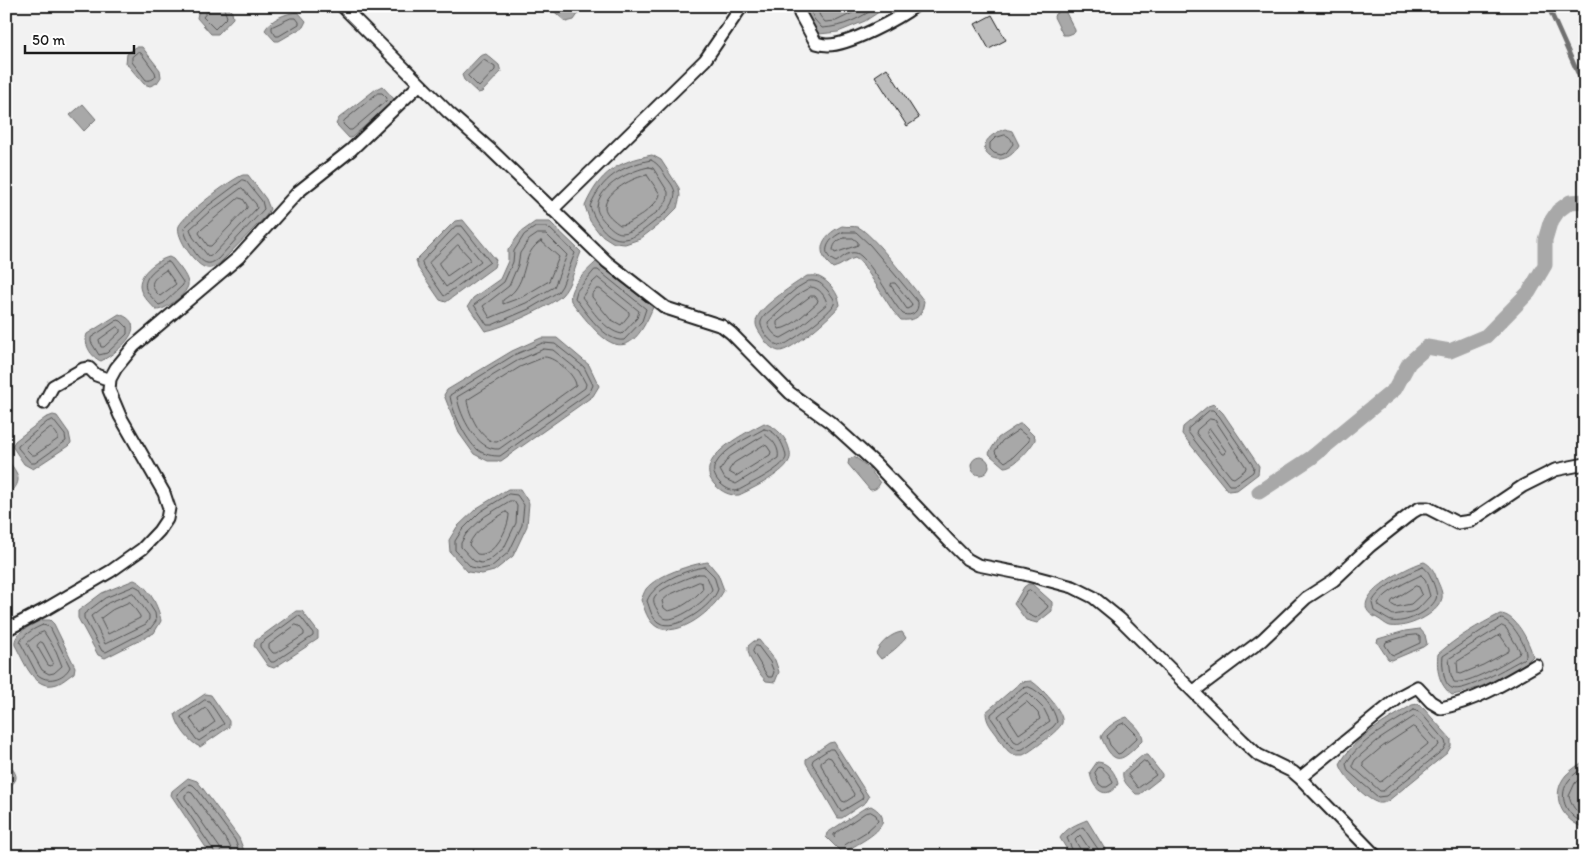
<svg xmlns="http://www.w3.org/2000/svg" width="1591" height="862" font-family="Itim,sans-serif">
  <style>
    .water { fill: #a8a8a8; stroke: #707070 }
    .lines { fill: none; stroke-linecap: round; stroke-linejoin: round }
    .shore { stroke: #545454; stroke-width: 1 }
    .stream { stroke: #707070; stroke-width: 4.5 }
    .canal { stroke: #a8a8a8; stroke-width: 15 }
    .building { fill: #bdbdbd; stroke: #1c1c1c }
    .minor-casing { stroke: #1c1c1c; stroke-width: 15 }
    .minor { stroke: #fff; stroke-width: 11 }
  </style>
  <rect width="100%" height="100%" fill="#f2f2f2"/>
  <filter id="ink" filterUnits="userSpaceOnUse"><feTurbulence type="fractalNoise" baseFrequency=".02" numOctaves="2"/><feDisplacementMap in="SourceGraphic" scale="10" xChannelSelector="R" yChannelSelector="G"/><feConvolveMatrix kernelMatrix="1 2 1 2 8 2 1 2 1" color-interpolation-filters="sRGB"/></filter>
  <g filter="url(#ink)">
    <path class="water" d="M206,6H226L232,12L233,18L218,34H211L197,18L198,13Z
      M548,6H583V7L574,20L566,22Z
      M804,6H888L865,21L838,32L819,34L810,21Z
      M1064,9L1075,30V32L1067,35H1063L1054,17L1055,14Z
      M298,12L306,21L303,27L279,41H275L265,30C271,19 286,13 298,12Z
      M136,47H142L160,70L161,77L157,83L150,86L144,84L126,63L127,54Z
      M486,54L499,65L501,72L482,92L478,93L464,80L462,75L480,56Z
      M382,86L395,100L351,138H349L336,124L339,118L376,89Z
      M83,104L96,119L84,131L70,115Z
      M1005,129L1012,131L1019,145C1001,178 960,145 1005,129Z
      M652,155L661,160L679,188L680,196L677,208L666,219L640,239L625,244L614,243L600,234L590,221L585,206C600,172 617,162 652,155Z
      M243,175H248L266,199L270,209L266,216L221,262C217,265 213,269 207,268C196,267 175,236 179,226C184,215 231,179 243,175Z
      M463,220L496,260L494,267L446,302L440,300L418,268L416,260L455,221Z
      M535,222H550L581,252C576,264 571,286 562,295C552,306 500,329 485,331L468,306L473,298L500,279L508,261V250L521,232Z
      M842,226C847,227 854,226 858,227C873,234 912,286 924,301C922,317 916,321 901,320L893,311L862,263L855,258C846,260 842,266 833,268C814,252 821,236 842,226Z
      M169,257L173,259C178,265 187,275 188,283C190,292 165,311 156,310C151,304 144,298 141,291C135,275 157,260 169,257Z
      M596,262L653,307C626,374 601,339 571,301C567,287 587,271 596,262Z
      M807,276C811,276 816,275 819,277C829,281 839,294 840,305C833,315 791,352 779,351C772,350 765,342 762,336C758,330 754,325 757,318C761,306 796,283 807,276Z
      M119,314C152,325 117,353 101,361C92,358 83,344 87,334Z
      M541,338H557L589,365L599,386L593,396L501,461H488L474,454L459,433L444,395L447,390L512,351Z
      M1214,404L1223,413L1259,466L1258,474L1237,490L1228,491L1182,434L1183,427L1208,406Z
      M53,415L57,416L69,433L71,443L68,446L33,469L24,464L12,446L15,441L45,418Z
      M764,423C775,427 782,433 787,443C789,447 791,454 790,458C787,472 752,489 739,495C730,496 722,492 715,485C690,459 746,433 764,423Z
      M1019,424H1022L1035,437V440C1030,449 1015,467 1004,467L990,455L989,453L998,438Z
      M971 466a9 9 0 1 1 18 0a9 9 0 1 1-18 0Z
      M854,457C865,463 873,473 880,483C878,488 875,490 870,490L848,464L849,459Z
      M6,458C20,476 24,481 6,497Z
      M508,489H520L529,503L527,526L513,556L494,571L482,574L468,572L450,552L449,540L457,527L477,508Z
      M708,562L718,574L724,590C715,609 679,639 657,627C647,621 645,609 641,600C643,596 644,592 646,589C657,575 692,564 708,562Z
      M1424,562C1431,565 1435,572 1437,580C1439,585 1443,592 1442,598C1438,615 1406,629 1390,626C1386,625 1381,620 1377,618C1340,601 1408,566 1424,562Z
      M134,580C148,585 159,607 161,621L154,633L105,658L98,655L78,618V611L102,593Z
      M1028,584H1032L1052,602V611L1037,623L1026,620L1014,604L1024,587Z
      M296,611H302L318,632V639L274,668L268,666L254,646L255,641Z
      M1500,614C1516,614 1529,642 1533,656C1519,672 1473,692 1452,695C1439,685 1436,669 1438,654C1456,638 1478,625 1500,614Z
      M42,620H50L54,624L75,667L74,673C69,676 63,682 57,684C34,692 24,661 15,645C13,633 31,625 42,620Z
      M1420,629L1425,635L1427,644L1423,647L1392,660L1388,659L1377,642L1378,639L1405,631Z
      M902,632L906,638C898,647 891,653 881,659L876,653C880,643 892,633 902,632Z
      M759,640L775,660L779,672L775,682L766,681C758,672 747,658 748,646L754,641Z
      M1031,681C1040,686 1065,712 1062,723C1060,730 1029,753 1023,755C1020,755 1018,755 1015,755C1007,753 1001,742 997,735C991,727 986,722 986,712L1021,682Z
      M205,694L211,695L229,721V727L200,747C189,742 177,726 175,714Z
      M1418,704L1424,709L1451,739V746L1447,753L1388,801C1384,803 1380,804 1376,802C1365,798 1342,775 1340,764C1354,737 1387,721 1412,705Z
      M1127,717C1133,724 1143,731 1143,740C1122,761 1115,769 1101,737C1105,728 1117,720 1127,717Z
      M834,742L869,797L866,802L842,818H838L806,763V759L829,743Z
      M1143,755H1147L1162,774V777L1140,794H1136C1130,788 1121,781 1123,772Z
      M6,760C15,773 23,778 6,789Z
      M1585,760V828C1562,821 1549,795 1566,775C1572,769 1579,765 1585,760Z
      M1097,762C1109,762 1116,774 1118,784C1106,802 1092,789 1090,772Z
      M188,778L197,781L201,786L239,838L246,856H212L209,852L171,795L172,791Z
      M871,806C903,824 860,842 844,852H841L826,837L827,833L863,809Z
      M1087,820L1106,851L1105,856H1071L1060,838C1066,828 1077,824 1087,820Z"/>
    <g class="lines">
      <path class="shore" d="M209,6L208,11L203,17L215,29L227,17L223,6
        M809,6L814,19L822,28C843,27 861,18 878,6
        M816,6L820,16L825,22L836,21L867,6
        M291,18H296L299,22V24L279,36H276L272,30V27Z
        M138,52L141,53L155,72L156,76C154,79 150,81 146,80L132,62V57Z
        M484,60L495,67V70L479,87L468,76Z
        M378,93H382L387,98L386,101L352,130H349L343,124L344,121Z
        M1005,135C1010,136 1012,140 1013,144L1006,153L1001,155L994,153L990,149V143L995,138Z
        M651,160C659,164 662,170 666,177C670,182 675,188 675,194C674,207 664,215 654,222C646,228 636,238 624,239C607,241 594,220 590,206C602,178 621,166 651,160Z
        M649,167L653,168L668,192C669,203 660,210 652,216C643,222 633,233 622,233C616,233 610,227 606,223C602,219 597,213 597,207C599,185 632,170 649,167Z
        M647,175L660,194C659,204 631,225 620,225C615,221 605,214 605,207C606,191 634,177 647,175Z
        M243,180L246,181L262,201L264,209L218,259C215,261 211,264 207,263C198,262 184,236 184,228L205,208Z
        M242,188L256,204L257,208L214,254L208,256L193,237L190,229L209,212Z
        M239,198L243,199L247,205V208L211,246H208L199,233L200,231Z
        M456,226H462L490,262L444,296L423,266L422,262Z
        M536,227H548L575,253L562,286L558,292L529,309L492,325H487L474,305L504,282L513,262L514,251L524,235Z
        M843,232H856L870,245L918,302C919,312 912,317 903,314C892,303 868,256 856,253C848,251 841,259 836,262C818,254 829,237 843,232Z
        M459,234L481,261L446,287L429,263Z
        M538,234H546L567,255L554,287L526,303L490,318L483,306L509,286L518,265L520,253L529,240Z
        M844,238H853L858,242V245L835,253L833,250C834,243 838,240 844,238Z
        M541,241L559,257L549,281L522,297L503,304V300C507,297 512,294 515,290C528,273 522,253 541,241Z
        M458,245L470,258V260L447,276L439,264Z
        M168,262L170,263L183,282V285L164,303L159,305C155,301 148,294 146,289C142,277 159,265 168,262Z
        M166,270L176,284L160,296C147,284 152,279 166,270Z
        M595,270H598L646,309L642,321L624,340C606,343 585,311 575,298L577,291Z
        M598,278L639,311L637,318L622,334C605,331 592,310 582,297L591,284Z
        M809,281C818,280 822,284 828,291C831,295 836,300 834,304C832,312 791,342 783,345C774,348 763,333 761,325C760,321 763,318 765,315L797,288Z
        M892,283H895L912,304L911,307L907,309L891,286Z
        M811,287C819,287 826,297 827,304L797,329L781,338C775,337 768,328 768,322L800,293Z
        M597,289H600L629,312V315L621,325L610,319L592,297V295Z
        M811,296H815L818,300L817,303C807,311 792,328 779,329L777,325V322Z
        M118,320L121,321L127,327V334L107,353L99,355L91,342V338Z
        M117,327L120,329V332L104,347H101L99,340Z
        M543,343L555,344L584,367L593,385L590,392L500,456C492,456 485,455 478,450C466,441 451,409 450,395L514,355Z
        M544,349L553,350L579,371L586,384L585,388L499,449C477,451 460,416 457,397L517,361Z
        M545,357C555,357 575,375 576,385L497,442C482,443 468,413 467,400L520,367Z
        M1210,410H1213L1219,416L1254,467L1253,472L1235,485H1229L1188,432V429Z
        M1210,419L1215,420L1246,467L1245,470L1234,478L1231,477L1196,433L1197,430Z
        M53,420L65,435L66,441L35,463H31L18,448V446L47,422Z
        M50,428C54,429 59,436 58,439L35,455H32L26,449L27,446Z
        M764,429C772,430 777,435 781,442C783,446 786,452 786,457C785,466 758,480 750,484C746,486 740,490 736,491C725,491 709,476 715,465C724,448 748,438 764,429Z
        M1210,429L1226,451L1225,454H1222L1207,434V432Z
        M1019,430L1029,438V441L1013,457L1005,462L996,454L995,451L1002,441Z
        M765,435C773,439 780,449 778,458L736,484L725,479L720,470L729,457Z
        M764,445L767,446L771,452L770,455L736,476L729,472V470L734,463Z
        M509,494L517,495L524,505L522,525L509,552L491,567L481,569L471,567L455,550V541L462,530L480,512Z
        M510,501H514L517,506L516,523L504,548L488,561L481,563L474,561L461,547V543L466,534L484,517Z
        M506,512L509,514C509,528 494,558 477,554L469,545C474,530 493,520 506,512Z
        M705,567L714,576L718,589C714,605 674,634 658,622C651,617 650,608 647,601C653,583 687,569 705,567Z
        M1423,567C1428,570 1430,575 1432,580C1434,585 1438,594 1436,599C1430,612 1405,624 1391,621C1388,620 1378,613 1374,611L1372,603C1377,589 1408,572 1423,567Z
        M698,574H704L708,579L712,589C708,600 680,619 668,619C663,619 659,614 657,609C655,606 653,602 654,598C658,588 688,578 698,574Z
        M1421,575L1425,579L1430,596L1418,609L1411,612L1393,615L1379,606L1378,603C1388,590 1407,582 1421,575Z
        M699,582L702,583L703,589C694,599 681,609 668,611L664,608L662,601L669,595Z
        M135,586L139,588L155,613L156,621L150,629L106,652L102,651L84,618V614L105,598Z
        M1416,586L1419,587L1422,594L1411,604L1396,607L1391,604L1392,601Z
        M1030,590L1048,606L1047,608L1036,618L1029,615L1019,604L1027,591Z
        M133,593L149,615V619L146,624L105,644L91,616L108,603Z
        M130,602L140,616V618L108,634L101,620V618L112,610Z
        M298,616L301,617L313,633V636L274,662H271L260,647V644Z
        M1502,619C1512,621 1527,646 1526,656L1523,659C1511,665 1463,694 1452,688C1447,686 1445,680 1444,675C1443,669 1442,662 1443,656L1490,625Z
        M43,625L50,627L70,667C64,679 47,684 37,674L20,642C24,634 35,628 43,625Z
        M296,625L299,626L304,632V635L276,653H273L269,648V645Z
        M1502,626L1506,628L1520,651L1519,654C1507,662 1467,685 1454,682L1451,675L1449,659Z
        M44,632L56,651L62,666L54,673L49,674L42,670L27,643L38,634Z
        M1417,635L1420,637V643L1394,655L1391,654L1385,645L1386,642L1406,636Z
        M1500,635L1509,648V651L1483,665L1461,674L1458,673L1457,662Z
        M41,642L43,643L53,662L51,666L48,665L37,646L38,644Z
        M755,646H758L770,662L774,672L772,677H768L753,652Z
        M1029,687C1041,691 1055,709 1057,722L1053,727L1023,749L1017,750L1010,745L991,718V714L1022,688Z
        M1028,693L1044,709L1050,721L1018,743L1014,741L998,716L1024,694Z
        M205,700L209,701L224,724L199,741L196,739L181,717Z
        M1027,702L1038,713L1040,719L1019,734L1008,717Z
        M206,708L215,722L200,733L190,719Z
        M1414,710L1421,713L1445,741L1446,745L1443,750L1386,796L1378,797L1348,771L1346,764C1357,742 1393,723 1414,710Z
        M1414,717L1417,718L1438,742L1439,745L1383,791H1380L1353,767V764L1355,760L1377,741Z
        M1125,723L1136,734L1137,738L1121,753L1118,754L1110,745L1107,736L1119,725Z
        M1413,727L1415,728L1427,741L1428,744L1382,781L1380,782L1363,766V763L1382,747Z
        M830,749H833L863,796L862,799L842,811L840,810L812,763L813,760Z
        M828,757L831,758L854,794L853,797L845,802L842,801L821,765V762Z
        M1144,761L1146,762L1156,775L1138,788L1128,775Z
        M1585,766C1580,770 1574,774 1570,779C1556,795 1566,817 1585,823
        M1099,767C1105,768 1112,777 1113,783L1107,787H1103L1099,784L1095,773Z
        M1585,774L1575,783L1569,796C1571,805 1576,813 1585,816
        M871,812L876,815L878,821L866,832L843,846L834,837V834L865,813Z
        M215,856L214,851L177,796V794L189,784L193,785L197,789L235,840L241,856
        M221,856L220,848L185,798V795L189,792L192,793L229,844L234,856
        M1075,856L1067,838L1077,830L1083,827L1100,852L1101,856
        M1081,856L1080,849L1075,840L1080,835L1094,856"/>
      <path class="stream" d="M1548,6L1585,89"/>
      <path class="canal" d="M1259,492L1311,458L1395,389L1409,363L1427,347L1450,351L1486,336L1529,292L1545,265V240L1550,223L1558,211L1570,202L1585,201"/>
    </g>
    <path class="building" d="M992,15L1006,40L989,49L975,24Z
      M887,68L919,118L907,126L875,76Z"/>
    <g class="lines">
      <defs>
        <path id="minor" d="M342,6L448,112L491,150L607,262L666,308L722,326L731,333L790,393L830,422L875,463L951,543L967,559L978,565L1024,574L1073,587L1093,597L1120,619L1242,740L1258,755L1293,772L1300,778L1376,856
          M798,6L800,14L816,43C820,44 825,45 828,45C849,45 898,19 915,6
          M552,210L705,60L742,6
          M44,403L53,386L83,369L89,368L96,375L110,380
          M6,630L46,609L111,571L142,549L159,531L167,519L169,508L164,493L120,416L109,390L110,379L116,368L134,346L239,257L298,192L351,150L420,84
          M1194,691L1262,640L1306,598L1334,580L1370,546L1413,512L1420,508H1428L1457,523L1471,521L1523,486L1555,470L1585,464
          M1300,778L1402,695L1417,687L1431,702L1441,708C1476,701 1505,683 1536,665"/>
      </defs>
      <use href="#minor" class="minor-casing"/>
      <use href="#minor" class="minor"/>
    </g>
  </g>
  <rect width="1591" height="862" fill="none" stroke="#fff" stroke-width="25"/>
  <rect x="12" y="12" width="1566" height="837" fill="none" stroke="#1c1c1c" stroke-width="2" filter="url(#ink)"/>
  <path d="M25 45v8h109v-8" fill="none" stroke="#1c1c1c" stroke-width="2.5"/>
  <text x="32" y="45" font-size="15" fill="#1c1c1c" stroke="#ffffff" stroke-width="4" paint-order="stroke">50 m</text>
</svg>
